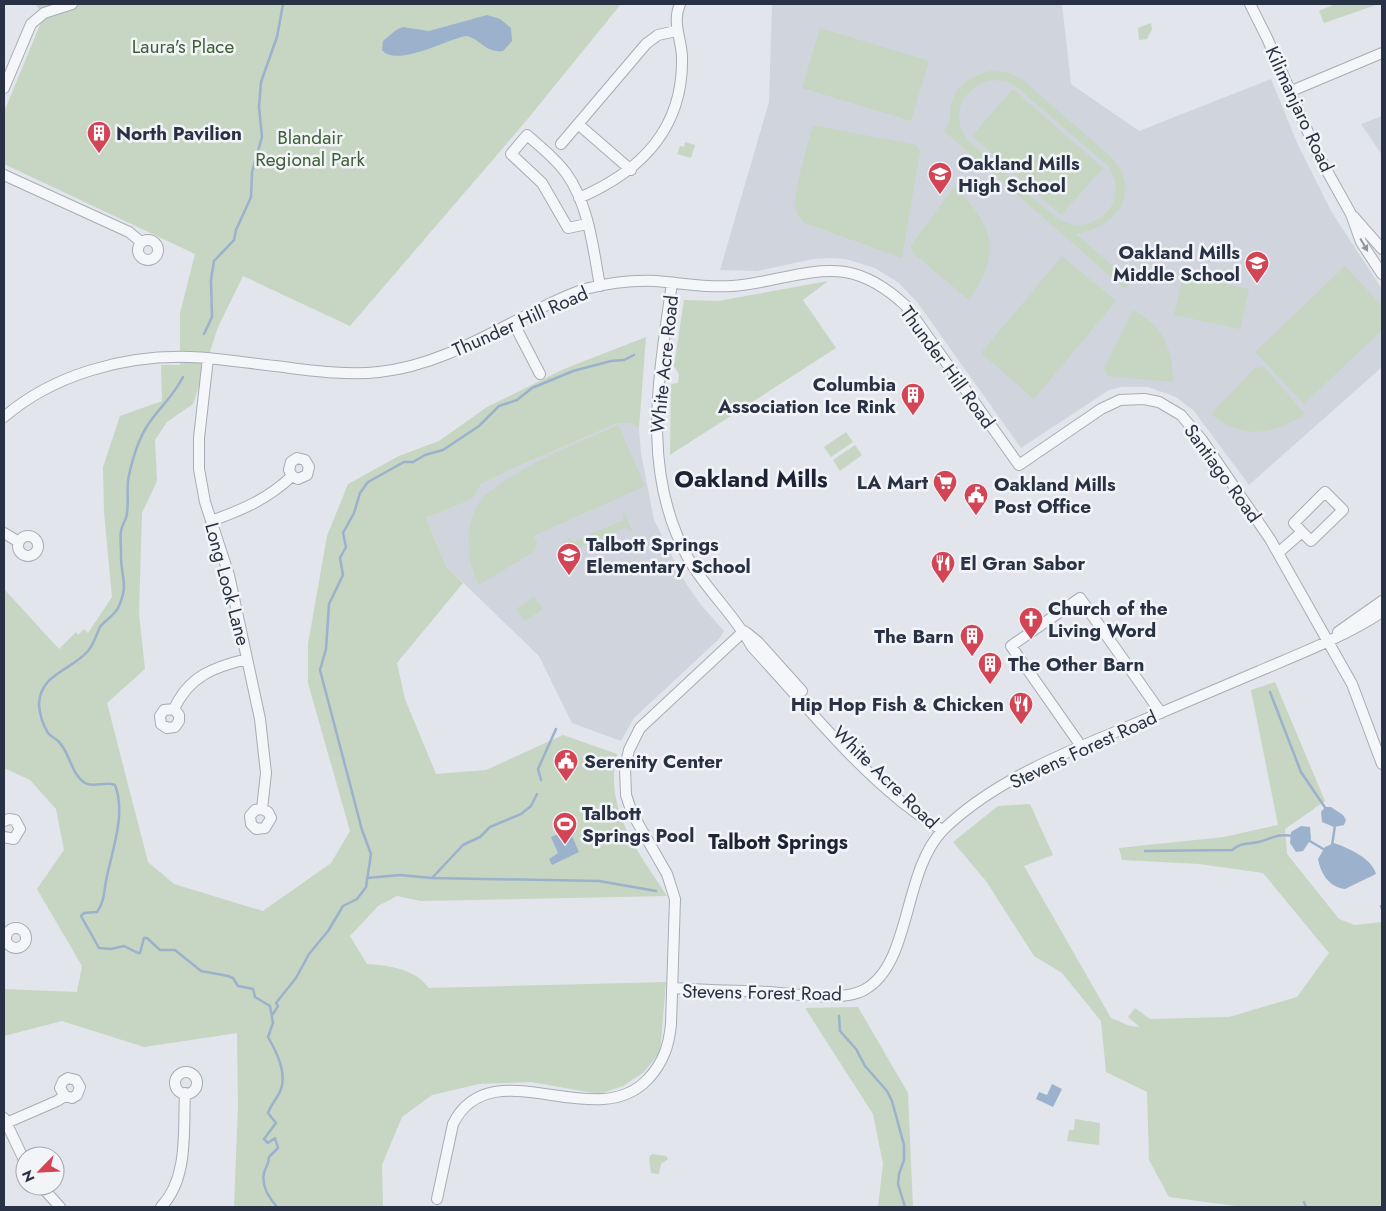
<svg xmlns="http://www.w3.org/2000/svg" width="1386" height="1211" font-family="Jost,sans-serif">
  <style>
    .built { fill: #d0d4dd }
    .green { fill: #c7d5c3; fill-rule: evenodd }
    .water { fill: #9cb2cc }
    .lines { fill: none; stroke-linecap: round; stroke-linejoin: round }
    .stream { stroke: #9cb2cc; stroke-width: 2.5 }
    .minor-casing { stroke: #a7acb6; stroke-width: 12 }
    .minor { stroke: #f5f6f9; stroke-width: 10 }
    .oneway { fill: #8f949e }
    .labels { text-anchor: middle; stroke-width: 5; stroke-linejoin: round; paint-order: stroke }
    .park-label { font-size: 19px; fill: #3d6036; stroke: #f2f4f8 }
    .street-label { font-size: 19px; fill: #293244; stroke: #f2f4f8 }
    .poi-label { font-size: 19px; font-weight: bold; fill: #293244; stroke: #f2f4f8; text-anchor: start }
    .neighbourhood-label { font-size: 20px; font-weight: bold; fill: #1b2335; stroke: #f2f4f8 }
    .district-label { font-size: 24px; font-weight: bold; fill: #1b2335; stroke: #f2f4f8 }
  </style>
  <rect width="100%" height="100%" fill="#e2e5eb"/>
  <path class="built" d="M772,4H1062L1071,84L1139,131L1271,79L1298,145L1331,211L1382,289V367L1249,485L1194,411L1176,397L1148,387H1121L1109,390L1021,448L917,302L899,283L875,268L846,259L830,258L813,259L757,271L720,270L769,102Z
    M1382,116V155L1361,124Z
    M618,423H629L639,428L641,453L654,520L685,582L701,605L724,631L719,639L634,718L621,741L572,723L539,656L446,566L426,518L466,502L473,498L481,484L514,468Z"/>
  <path class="green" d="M35,4H621L526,121L350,326L243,276L218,327L193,404L167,422L155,440L157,481L142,513L139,614L145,669L107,703L148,862L174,884L263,911L331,863L350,831L308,683V644L327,536L348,484L399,456L439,441L487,407L564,369L646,337L639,428L629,423H618L514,468L481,484L473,498L466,502L426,518L446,566L463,583L397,663L405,699L436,774L486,770L563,735L617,754C603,808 639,853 667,896L421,901L397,896L378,906L350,936L367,964C391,966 413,968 429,988L666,982L660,1052L644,1072L623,1086L599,1094L531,1082L479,1084L432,1095L402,1117L382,1165L383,1207H234L238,1106L237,1033L144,1047L62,1021L4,1036V989L77,992L82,966L37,889L64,850L56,809L30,780L4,768V589L59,649L76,632L78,635L84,629L88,633L112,597L104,512L103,467L120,416L162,401L161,365H180V313L195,254L4,164V112L44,15Z
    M1335,4H1379L1324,23L1319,11Z
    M1151,23L1152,29L1147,39L1139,40L1138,28Z
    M820,28L929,61L911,121L802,88Z
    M991,71L1008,72L1024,81L1110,156C1144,190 1117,228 1076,234L1131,282L1125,289L944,131C952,122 949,117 951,105C956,85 972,75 991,71ZM992,80L1006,81L1018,88L1109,167C1116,179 1119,194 1111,207C1104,218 1089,226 1076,225C1069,224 1060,220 1055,216C1035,201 1016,182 997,166C987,156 971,146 964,134C950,110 967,85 992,80Z
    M1013,89L1103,168L1061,215L972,136Z
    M813,125L916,145L920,152L902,258L805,223C800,218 796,214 795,206C794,188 808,145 813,125Z
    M685,142L695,145L691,158L677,154L680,146L684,147Z
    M954,187C994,224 1002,254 969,300L913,253L911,245Z
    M1062,256L1116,301L1034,399L981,353Z
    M1345,266L1382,306V330L1304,404L1255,352Z
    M1183,275L1249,289L1240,329L1174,315Z
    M828,281L803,300L836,348L670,455L671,384L678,383L679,374L674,366L684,300L718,301Z
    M1133,310C1164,327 1173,349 1173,382L1107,376L1104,368Z
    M1264,367L1305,414C1273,435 1242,440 1211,414L1255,368Z
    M618,425L645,486L533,536L537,542L535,551L479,585C465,559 464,521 483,497C488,492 496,488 502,483C537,458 579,443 618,425Z
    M846,432L853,442L831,457L824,447Z
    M855,445L862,455L840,471L833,460Z
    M623,513H625L632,531H629L626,527L576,549L578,554L574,556L567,538H571L573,542L623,520Z
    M534,597L543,609L525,621L516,609Z
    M1275,682L1325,801L1285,829L1287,854L1339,919L1355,925L1381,922L1382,925V1207H1243L1169,1197L1149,1160L1147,1092L1106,1072L1101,1021L1062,973L1034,956L986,881L953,842L998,806L1030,804L1053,855L1024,866L1111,1018L1130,1026L1140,1027L1128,1017L1135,1008L1150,1019L1229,1017L1297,997L1329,953L1263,873L1199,864L1122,860L1119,848L1224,837L1278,825L1251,690Z
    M858,1007L908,1093L913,1207H878L883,1164L873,1114L805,1008Z
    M1075,1119L1100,1123L1099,1145L1067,1141L1069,1130H1074Z
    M652,1154L666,1156L668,1159L661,1164L659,1174L651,1173L649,1157Z"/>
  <path class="water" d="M487,15L500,19L511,28L512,41L503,51C484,53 480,38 466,36C448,39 396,68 382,50L383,41L396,30L403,27L429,31Z
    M1325,807H1331L1343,815L1346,820L1344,825L1334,827L1322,822L1321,812Z
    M1301,826L1310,827L1311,839L1303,851L1296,852L1290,843L1291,832Z
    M569,829L579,852L552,865L549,859L558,853L551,837Z
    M1334,843C1348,848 1372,858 1376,874L1345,889C1329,887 1321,874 1318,859L1325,847Z
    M1052,1084L1062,1089L1053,1107L1036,1099L1039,1092L1047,1095Z"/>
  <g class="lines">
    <path class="stream" d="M204,334L212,317L211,280L214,261L234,240L236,230L251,197L252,172L262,137L259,107L261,82L277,37L283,4
      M183,377C173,396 164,403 152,419C140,434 133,457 129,475C126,488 129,500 127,513C127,519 122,524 121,531C120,537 121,546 121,553C120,577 130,583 118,608C114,616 104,621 100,627C96,635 94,644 88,651C72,670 40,674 39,704C39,713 43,725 48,733C51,737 56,738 59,742C70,753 71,774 85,783C94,788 105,781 115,785C126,813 113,848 107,876C104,888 105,902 97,912L84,913L81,916L99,948L111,949L124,946L138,953H140L144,938H147L160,950H175L201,971L228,976L233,978L238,986L253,989L255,997L270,1006L273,1023L268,1037C276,1051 287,1072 281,1089C278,1098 271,1104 268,1113L276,1123L264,1139L268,1143L275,1138L278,1148L269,1157C269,1164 266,1166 264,1173C261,1186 269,1198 277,1207
      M1270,692L1301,772L1326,809
      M541,780L538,769L556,729
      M1308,840L1325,850
      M1332,846L1335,825
      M1145,851L1232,850C1244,841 1246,845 1258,842C1272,839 1276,833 1294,836
      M367,878L400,875L432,878L599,881L656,891
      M432,878L463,845L480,837L490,827L521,814L531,806L537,794
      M1381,906L1382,909
      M273,1014L278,1006L276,1003L296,978L309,954L328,931L343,906L357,899L366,887L371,854L362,830L320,670L326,649L329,604L343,575L340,558L346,547L343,533L354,513L360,493L368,482L404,462H413L425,455L443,450L479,426L499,406L517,400L532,388L573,371L611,361L624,360L634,355
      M839,1016L840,1031L856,1049L865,1066L887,1091L892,1101L904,1145V1160L899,1174L898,1184L905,1207
      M1304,1202L1306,1207"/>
    <defs>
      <path id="minor" d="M1250,4L1267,38L1317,153L1351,214L1361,242L1382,274
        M4,88L31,24L44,13L72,4
        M1289,92L1382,53
        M578,124L631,170
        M561,144L646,44L658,35L676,31
        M4,175L129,232L141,242
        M579,198C642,171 684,128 682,56C681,38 672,22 680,4
        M1353,216L1382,249
        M587,224L568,228L542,183L511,154L527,135C541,147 555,158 566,173C589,205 593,248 600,286
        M138 250a10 10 0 1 1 20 0a10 10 0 1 1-20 0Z
        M672,283C659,376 640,471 688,558C706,590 735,615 752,647C801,699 846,757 902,802C915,812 928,823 943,830
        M513,322L540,374
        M208,358L199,438V469L205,502L229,575L260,719L266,773L262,809L268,812L271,818L265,828L256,829L251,824L250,816L255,810L262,809
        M4,417C54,374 125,355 190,357C218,358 247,363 275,366C309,370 345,376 379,372C434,366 480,339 529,314C547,305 566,295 585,289C608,283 633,280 656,281C682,283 706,288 732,286C769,284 807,267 845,272C869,276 888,289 906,306L1019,465L1101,409L1120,400L1144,399L1159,402L1181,415L1202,440L1270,539L1352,684L1382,764
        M211,521C242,510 268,499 292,476L289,470L291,462L297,458L305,460L309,467L307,475L298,479L292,476
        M4,533L19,542
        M18 546a10 10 0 1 1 20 0a10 10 0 1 1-20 0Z
        M1278,553L1302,532L1294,523L1325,492L1343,510L1311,541L1302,532
        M1338,632L1382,601
        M747,633L758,642L802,691
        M174,709L164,710L160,716L161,724L167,728L175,727L179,721V715L174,709C189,676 214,667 247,659
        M1081,746L1011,646L1080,598L1161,713
        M4,821L9,819L15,820L20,829L14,839L4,837
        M6 938a10 10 0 1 1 20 0a10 10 0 1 1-20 0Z
        M673,988C705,990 737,991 769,992C795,994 842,1002 864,990C912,964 902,872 943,830C989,785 1054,757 1113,733C1161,713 1209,692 1257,672C1299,654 1344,637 1382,612
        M175 1083a11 11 0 1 1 22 0a11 11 0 1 1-22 0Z
        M4,1118L25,1162
        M4,1124L57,1101L65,1096L60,1088L63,1081L68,1078L76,1080L80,1087L77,1095L72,1098L65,1096
        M41,1186L60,1207
        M437,1199L453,1124C491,1047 595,1136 648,1079C663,1063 669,1046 671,1024L675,899L667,874L632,813L626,795L625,768L629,750L640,728L744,631
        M161,1207C189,1178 183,1130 185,1093"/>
    </defs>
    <use href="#minor" class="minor-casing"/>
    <use href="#minor" class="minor"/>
  </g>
  <defs><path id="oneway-solid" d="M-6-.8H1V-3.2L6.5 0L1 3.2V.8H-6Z" transform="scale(1.25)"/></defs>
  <use class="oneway" href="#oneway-solid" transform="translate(1364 245) rotate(60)"/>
  <defs>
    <symbol id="building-pin" viewBox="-11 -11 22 30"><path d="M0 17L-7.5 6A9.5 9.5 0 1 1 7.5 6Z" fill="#d34455" stroke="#f2f4f8"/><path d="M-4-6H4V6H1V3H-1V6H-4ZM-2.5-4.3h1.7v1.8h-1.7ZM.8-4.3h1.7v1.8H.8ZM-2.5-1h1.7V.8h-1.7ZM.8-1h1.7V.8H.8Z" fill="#fff"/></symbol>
    <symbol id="school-pin" viewBox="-11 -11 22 30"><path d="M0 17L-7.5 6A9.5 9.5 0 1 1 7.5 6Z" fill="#d34455" stroke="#f2f4f8"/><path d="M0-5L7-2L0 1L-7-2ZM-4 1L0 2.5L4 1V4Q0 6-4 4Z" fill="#fff"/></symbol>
    <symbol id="supermarket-pin" viewBox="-11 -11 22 30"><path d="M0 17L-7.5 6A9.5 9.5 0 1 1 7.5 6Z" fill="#d34455" stroke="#f2f4f8"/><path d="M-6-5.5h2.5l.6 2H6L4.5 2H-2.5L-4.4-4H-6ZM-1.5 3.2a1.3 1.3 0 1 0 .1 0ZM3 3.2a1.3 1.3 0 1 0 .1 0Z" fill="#fff"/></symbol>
    <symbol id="civic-pin" viewBox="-11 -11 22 30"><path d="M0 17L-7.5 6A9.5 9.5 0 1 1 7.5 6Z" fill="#d34455" stroke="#f2f4f8"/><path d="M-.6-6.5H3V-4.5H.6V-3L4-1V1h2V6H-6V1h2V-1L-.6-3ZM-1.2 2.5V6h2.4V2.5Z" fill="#fff"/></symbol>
    <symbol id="restaurant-pin" viewBox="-11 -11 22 30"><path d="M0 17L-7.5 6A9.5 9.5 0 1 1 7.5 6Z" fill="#d34455" stroke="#f2f4f8"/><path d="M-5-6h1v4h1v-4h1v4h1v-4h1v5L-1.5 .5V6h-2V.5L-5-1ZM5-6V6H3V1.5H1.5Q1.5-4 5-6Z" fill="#fff"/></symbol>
    <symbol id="church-pin" viewBox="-11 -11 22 30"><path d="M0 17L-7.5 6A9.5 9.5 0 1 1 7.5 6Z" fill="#d34455" stroke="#f2f4f8"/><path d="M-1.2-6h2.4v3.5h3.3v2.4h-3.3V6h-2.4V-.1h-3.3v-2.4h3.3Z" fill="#fff"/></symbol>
    <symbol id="stadium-pin" viewBox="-11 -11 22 30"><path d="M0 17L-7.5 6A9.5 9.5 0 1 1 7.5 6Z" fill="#d34455" stroke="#f2f4f8"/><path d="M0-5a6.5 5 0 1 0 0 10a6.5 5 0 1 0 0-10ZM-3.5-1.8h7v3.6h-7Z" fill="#fff"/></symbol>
  </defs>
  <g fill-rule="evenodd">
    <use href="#building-pin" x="85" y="119" width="28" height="38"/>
    <use href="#school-pin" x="926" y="160" width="28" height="38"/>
    <use href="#school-pin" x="1243" y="249" width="28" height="38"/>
    <use href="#building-pin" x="899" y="381" width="28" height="38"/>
    <use href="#supermarket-pin" x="931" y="468" width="28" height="38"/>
    <use href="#civic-pin" x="962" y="481" width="28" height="38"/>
    <use href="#school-pin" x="555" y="541" width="28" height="38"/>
    <use href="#restaurant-pin" x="929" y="549" width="28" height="38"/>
    <use href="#church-pin" x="1017" y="605" width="28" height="38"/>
    <use href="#building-pin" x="958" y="622" width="28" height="38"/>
    <use href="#building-pin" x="976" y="650" width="28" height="38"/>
    <use href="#restaurant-pin" x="1007" y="690" width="28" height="38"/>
    <use href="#civic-pin" x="552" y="747" width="28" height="38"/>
    <use href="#stadium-pin" x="551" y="810" width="28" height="38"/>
  </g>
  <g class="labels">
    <g class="park-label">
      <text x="183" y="53">Laura's Place</text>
      <text x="310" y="144">Blandair<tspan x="310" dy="22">Regional Park</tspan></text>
    </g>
    <g class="street-label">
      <text transform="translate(1300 109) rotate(65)" y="7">Kilimanjaro Road</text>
      <text transform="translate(520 321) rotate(-24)" y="7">Thunder Hill Road</text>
      <text transform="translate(664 364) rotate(-84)" y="7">White Acre Road</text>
      <text transform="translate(948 367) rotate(54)" y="7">Thunder Hill Road</text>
      <text transform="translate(1223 473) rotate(54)" y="7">Santiago Road</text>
      <text transform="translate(228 584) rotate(75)" y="7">Long Look Lane</text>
      <text transform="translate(1083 749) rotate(-25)" y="7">Stevens Forest Road</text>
      <text transform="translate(886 777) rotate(44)" y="7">White Acre Road</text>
      <text transform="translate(762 992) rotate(1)" y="7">Stevens Forest Road</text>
    </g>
    <g class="poi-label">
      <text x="116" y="140">North Pavilion</text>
      <text x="958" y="170">Oakland Mills<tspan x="958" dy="22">High School</tspan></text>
      <text x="1240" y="259" text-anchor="end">Oakland Mills<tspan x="1240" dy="22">Middle School</tspan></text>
      <text x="896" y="391" text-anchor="end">Columbia<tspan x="896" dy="22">Association Ice Rink</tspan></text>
      <text x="928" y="489" text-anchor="end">LA Mart</text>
      <text x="994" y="491">Oakland Mills<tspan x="994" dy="22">Post Office</tspan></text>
      <text x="586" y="551">Talbott Springs<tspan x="586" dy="22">Elementary School</tspan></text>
      <text x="960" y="570">El Gran Sabor</text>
      <text x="1048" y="615">Church of the<tspan x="1048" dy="22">Living Word</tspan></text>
      <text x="954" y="643" text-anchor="end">The Barn</text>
      <text x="1008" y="671">The Other Barn</text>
      <text x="1004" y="711" text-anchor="end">Hip Hop Fish &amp; Chicken</text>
      <text x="584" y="768">Serenity Center</text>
      <text x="582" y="820">Talbott<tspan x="582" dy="22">Springs Pool</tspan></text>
    </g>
    <g class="neighbourhood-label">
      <text x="778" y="849">Talbott Springs</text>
    </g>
    <g class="district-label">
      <text x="751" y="487">Oakland Mills</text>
    </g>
  </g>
  <rect width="1386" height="1211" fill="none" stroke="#293244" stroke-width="10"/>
  <g transform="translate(40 1171) rotate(246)"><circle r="24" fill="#f2f4f8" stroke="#a2a6b0"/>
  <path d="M0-4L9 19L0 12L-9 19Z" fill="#d34455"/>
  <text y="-8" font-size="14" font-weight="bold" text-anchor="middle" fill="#293244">N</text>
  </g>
</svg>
